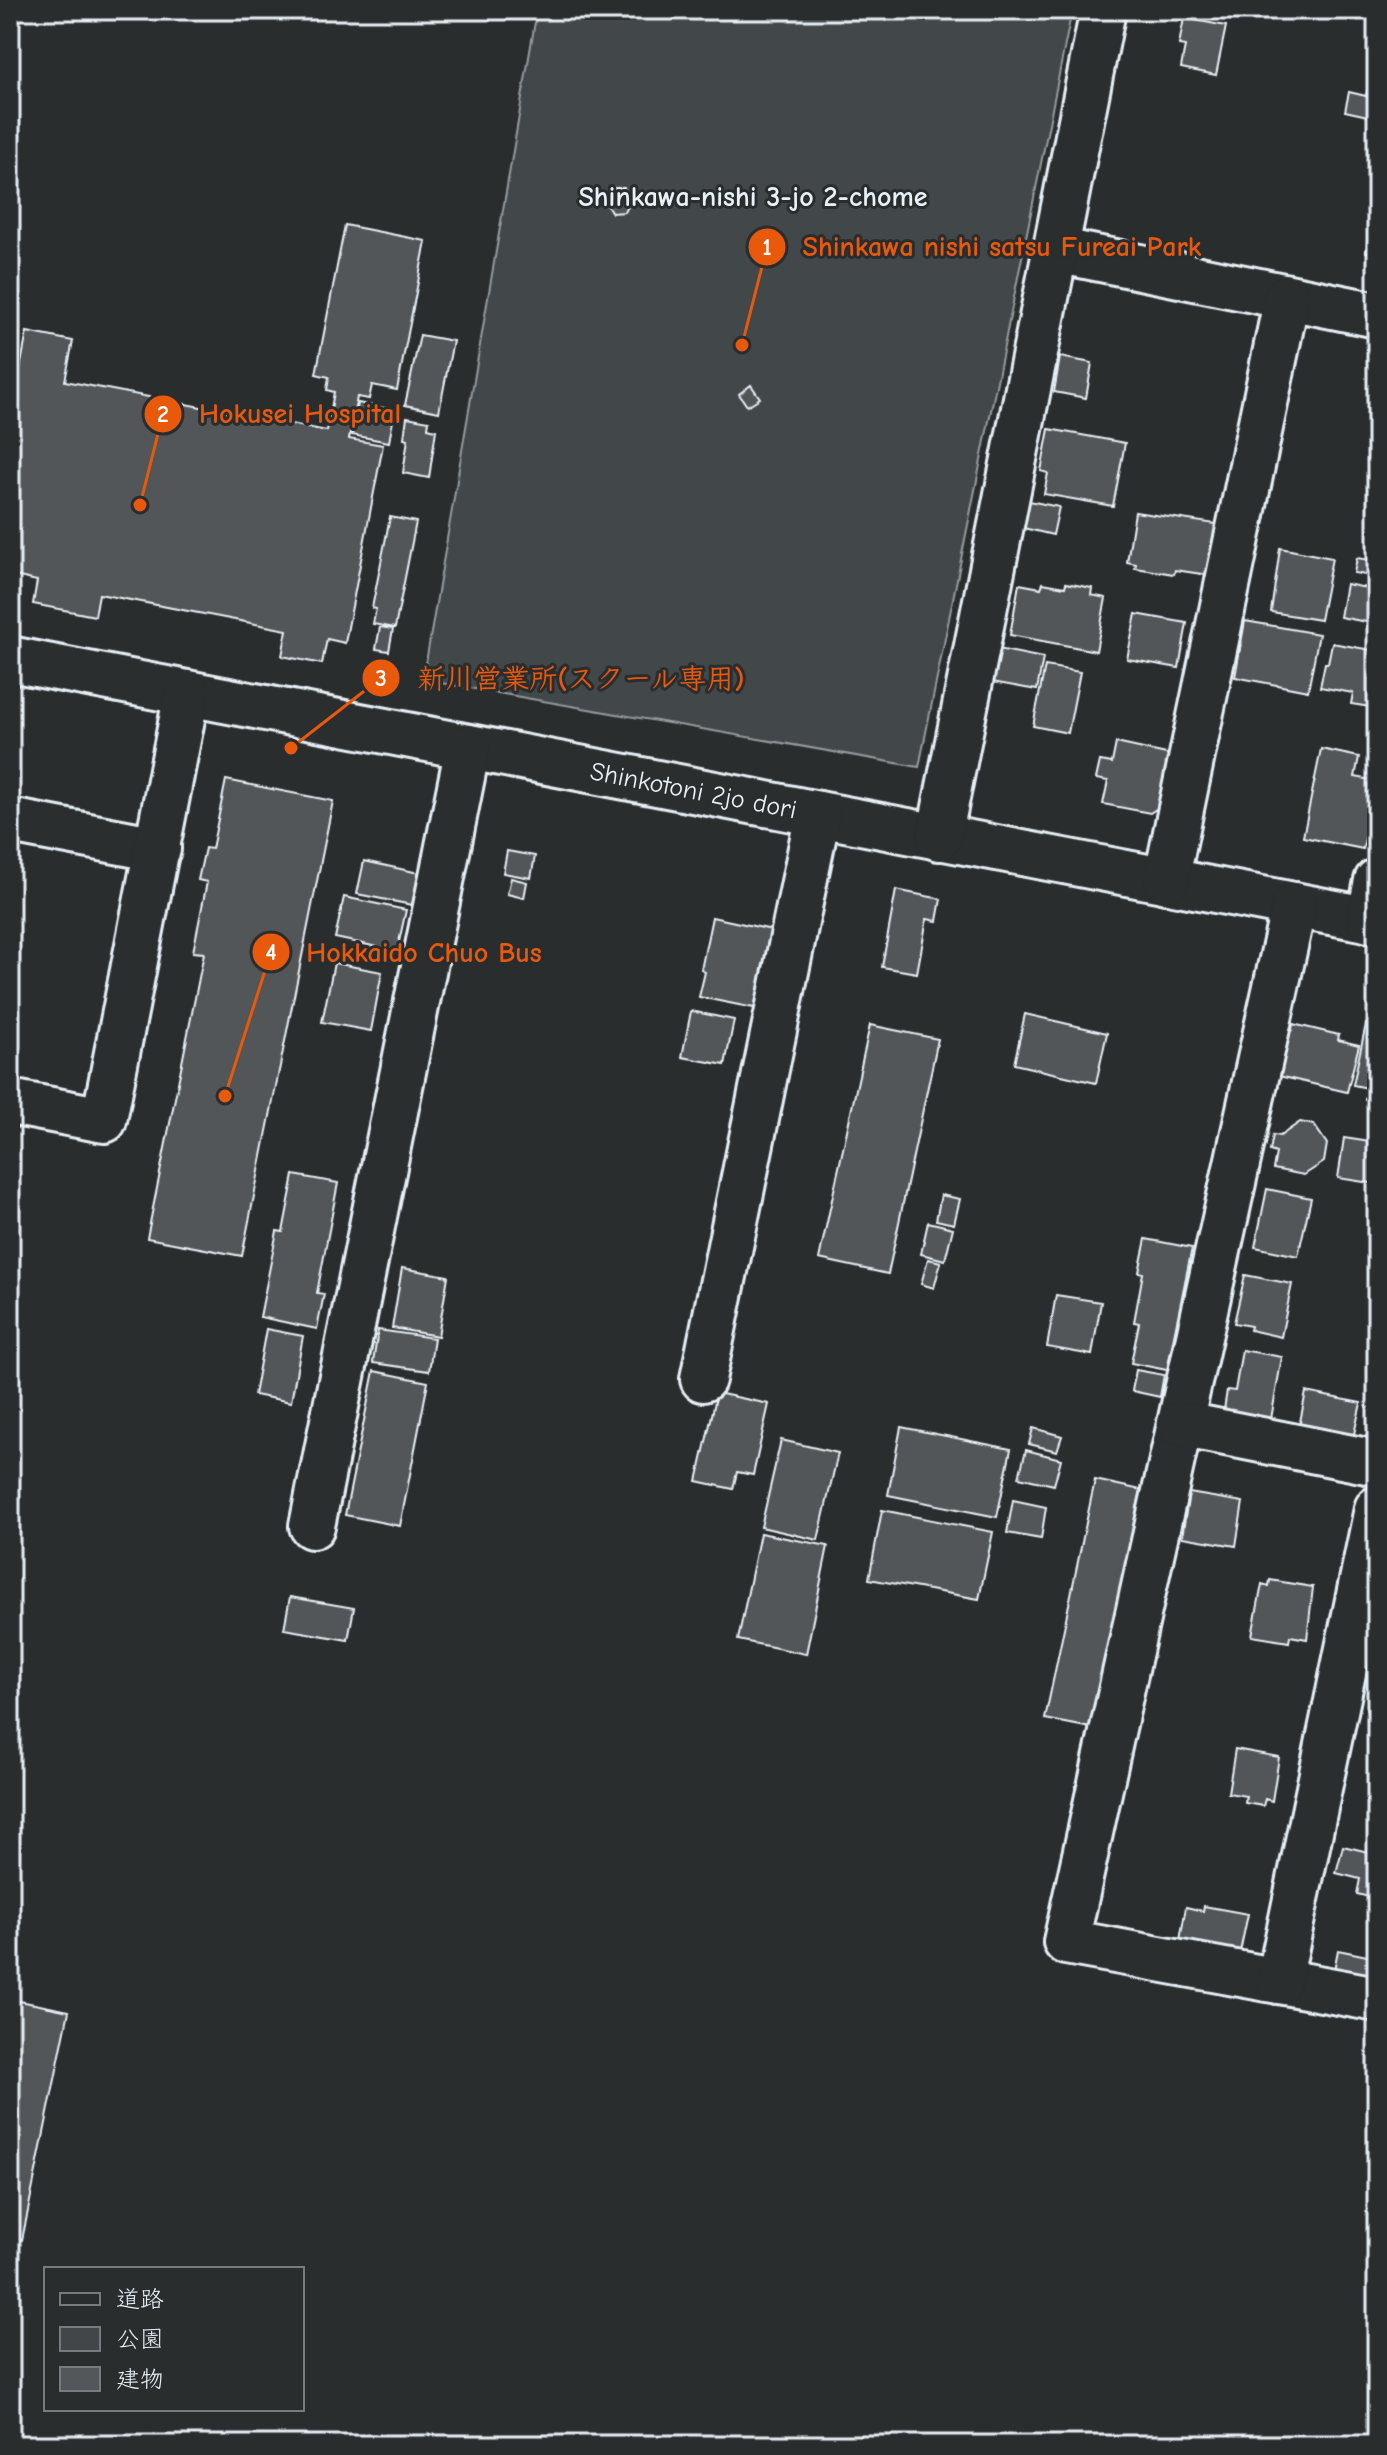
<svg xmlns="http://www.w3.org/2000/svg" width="1387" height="2455" font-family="'Comic Neue','Klee One',sans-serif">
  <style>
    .green { fill: #424648; stroke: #959ca0; stroke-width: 2 }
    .building { fill: #535759; stroke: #e8f1f8; stroke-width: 2 }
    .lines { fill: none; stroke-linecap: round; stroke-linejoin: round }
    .minor-casing { stroke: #e8f1f8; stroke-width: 50 }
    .minor { stroke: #2a2d2e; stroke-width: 44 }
    .labels { text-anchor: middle; stroke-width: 6; stroke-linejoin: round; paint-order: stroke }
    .street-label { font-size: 26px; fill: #e8f1f8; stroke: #2a2d2e }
    .neighbourhood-label { font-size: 28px; font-weight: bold; fill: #e8f1f8; stroke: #2a2d2e }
    .leader { fill: none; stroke: #e8590c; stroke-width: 3 }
    .callout-dot { fill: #e8590c; stroke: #2a2d2e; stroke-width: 3 }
    .mark-label { font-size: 24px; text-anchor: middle; font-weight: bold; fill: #fff }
    .callout-label { font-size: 28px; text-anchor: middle; font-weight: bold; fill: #e8590c; stroke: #2a2d2e; stroke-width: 6; stroke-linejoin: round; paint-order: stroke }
  </style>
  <rect width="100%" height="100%" fill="#2a2d2e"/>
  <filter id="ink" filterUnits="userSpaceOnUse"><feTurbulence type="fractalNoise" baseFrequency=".0125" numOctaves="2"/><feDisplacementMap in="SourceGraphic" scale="16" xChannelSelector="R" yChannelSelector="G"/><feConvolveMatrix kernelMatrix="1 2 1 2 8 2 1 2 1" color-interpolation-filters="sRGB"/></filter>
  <g filter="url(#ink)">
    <path class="green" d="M537,10H1072L919,767L423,680Z"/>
    <path class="building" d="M1184,18L1226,26L1216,75L1181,68L1185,46L1179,45Z
      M1368,89L1377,91V118L1345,111L1349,92L1366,96Z
      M611,188H624L632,199L625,212L612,213L604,200Z
      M1373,206H1377V254L1366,252Z
      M345,225L426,241L397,390L372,385L369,399L357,397L349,439L383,445L345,643L327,639L322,664L282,656L287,630L99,594L95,616L33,604L37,581L10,575V367L20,369L27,332L73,341L65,381L327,431L334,392L327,390L329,377L316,374Z
      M420,335L453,341L439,412L405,405Z
      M1060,357L1092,363L1086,398L1054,392Z
      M751,385L760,398L747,406L739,394Z
      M358,403L395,410L389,442L352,435Z
      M407,417L429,421L428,428L436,430L429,478L403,473L408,439L404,438Z
      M1049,429L1125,443L1113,506L1044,494L1048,473L1041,471Z
      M1024,500L1059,507L1053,535L1019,527Z
      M1135,512L1216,524L1209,575L1175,570L1174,574L1135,568L1136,564L1127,562Z
      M390,517L416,522L395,628L373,624L376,609L372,608Z
      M1280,548L1332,558L1320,620L1271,612Z
      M1357,558L1377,561V577L1354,573Z
      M1043,583L1065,587L1066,583L1092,588L1091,595L1106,598L1096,651L1010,635L1019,584L1041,588Z
      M1346,584L1377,590V624L1340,617Z
      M1136,614L1187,623L1179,668L1127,659Z
      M1245,621L1319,634L1308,691L1235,677Z
      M380,627L393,629L389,651L376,649Z
      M1332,643L1377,651V708L1351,704L1353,693L1320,687L1325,663H1328Z
      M998,649L1043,658L1037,690L992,682Z
      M1045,666L1080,672L1068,733L1033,726Z
      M1116,743L1171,755L1159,807L1150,813L1103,804L1108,781L1096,779L1100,761L1112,763Z
      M1321,749L1359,757L1355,777L1377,781L1363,849L1303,837Z
      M226,780L333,801L242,1256L147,1238L204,953L193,952L207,882L198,880L205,848L212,849Z
      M507,851L535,856L531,878L503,873Z
      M364,861L419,873L412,905L357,894Z
      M511,878L527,882L524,898L507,894Z
      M896,890L941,899L937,921L927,919L917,973L882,967Z
      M344,897L406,910L397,951L335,938Z
      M712,917L772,930L764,1010L699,997L705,972L701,970Z
      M334,963L382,972L371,1031L322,1022Z
      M691,1011L734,1020L725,1065L682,1057Z
      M1025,1014L1107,1033L1096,1083L1014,1064Z
      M1293,1024L1339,1035L1338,1040L1359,1045L1347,1092L1266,1073L1277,1026L1292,1030Z
      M1366,1024L1377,1026V1102L1365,1099L1368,1088L1353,1085Z
      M870,1025L938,1039L888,1274L819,1259Z
      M1300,1122L1314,1125L1327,1144L1324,1162L1304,1175L1273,1169L1276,1153L1270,1151L1273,1135L1280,1136Z
      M1344,1138L1377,1143V1184L1338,1178Z
      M294,1175L338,1183L317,1293L324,1294L317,1329L260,1317L277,1231L283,1232Z
      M1267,1189L1311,1198L1298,1256L1255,1247Z
      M941,1195L960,1199L954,1224L936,1220Z
      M928,1222L953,1228L945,1260L921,1254Z
      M1146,1239L1192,1248L1167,1370L1131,1363L1139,1323L1134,1322L1143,1273L1139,1272Z
      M928,1259L941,1262L934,1288L921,1284Z
      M402,1268L448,1276L438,1336L392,1328Z
      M1245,1275L1292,1284L1281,1337L1250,1330L1251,1326L1234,1323Z
      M1056,1295L1101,1302L1092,1355L1047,1347Z
      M266,1329L303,1336L291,1402L254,1395Z
      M378,1330L434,1338L429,1371L373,1363Z
      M1242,1350L1282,1357L1271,1419L1224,1410L1227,1390L1235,1391Z
      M1136,1370L1164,1375L1160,1397L1132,1391Z
      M374,1371L428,1382L400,1526L345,1515Z
      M1306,1392L1361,1403L1352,1443L1298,1432Z
      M717,1393L769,1404L753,1475L737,1472L733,1489L697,1481Z
      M901,1427L1011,1449L997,1517L888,1495Z
      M1033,1428L1062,1436L1057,1451L1029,1444Z
      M781,1440L838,1453L818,1540L761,1527Z
      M1026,1450L1061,1459L1054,1485L1019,1477Z
      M1095,1480L1141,1490L1091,1728L1045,1719Z
      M1189,1493L1243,1502L1236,1546L1182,1537Z
      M1013,1500L1046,1507L1041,1539L1007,1533Z
      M882,1510L993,1532L979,1599L869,1579Z
      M760,1533L828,1546L806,1654L738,1640Z
      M1270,1580L1313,1587L1307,1639L1290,1636L1289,1642L1252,1636L1262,1584L1269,1586Z
      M290,1597L354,1608L348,1640L284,1629Z
      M1235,1749L1279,1757L1272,1801L1265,1799L1263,1806L1245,1803L1246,1796L1228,1793Z
      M1343,1846L1377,1854V1899L1357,1894L1360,1879L1336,1873Z
      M1204,1906L1248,1914L1240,1952L1178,1951L1186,1907L1203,1911Z
      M1338,1950L1377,1958V1993L1331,1985Z
      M10,1999L69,2011L22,2240L10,2237Z"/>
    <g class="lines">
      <defs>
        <g id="minor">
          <path d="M1056,250L1377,315"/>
          <path id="s1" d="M10,659L1377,921"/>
          <path d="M10,821L158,849"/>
          <path d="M939,838L1103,10"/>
          <path d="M1166,881L1287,297"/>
          <path d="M1294,905L1066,1942L1377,1999"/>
          <path d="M1369,920L1377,881"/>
          <path d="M10,1102L104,1120L187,693"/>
          <path d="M703,1379L818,814"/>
          <path d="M1180,1424L1377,1463"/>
          <path d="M312,1526L468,747"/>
          <path d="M1279,1981L1377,1509"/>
        </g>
      </defs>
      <use href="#minor" class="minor-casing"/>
      <use href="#minor" class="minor"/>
    </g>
  </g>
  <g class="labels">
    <g class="street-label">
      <text dy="9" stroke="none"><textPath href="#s1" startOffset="696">Shinkotoni 2jo dori</textPath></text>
    </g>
    <g class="neighbourhood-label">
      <text x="753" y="206">Shinkawa-nishi 3-jo 2-chome</text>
    </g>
  </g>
  <path class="leader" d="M742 345L767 247M140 505L163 414M291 748L381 678M225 1096L271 952"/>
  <g class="callout-dot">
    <circle cx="742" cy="345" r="8"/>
    <circle cx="140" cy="505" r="8"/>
    <circle cx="291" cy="748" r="8"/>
    <circle cx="225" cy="1096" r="8"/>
    <circle cx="767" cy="247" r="20"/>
    <circle cx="163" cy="414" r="20"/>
    <circle cx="381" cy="678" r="20"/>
    <circle cx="271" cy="952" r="20"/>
  </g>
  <g class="mark-label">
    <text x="767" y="255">1</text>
    <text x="163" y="422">2</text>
    <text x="381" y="686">3</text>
    <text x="271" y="960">4</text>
  </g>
  <g class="callout-label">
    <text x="1002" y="256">Shinkawa nishi satsu Fureai Park</text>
    <text x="300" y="423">Hokusei Hospital</text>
    <text x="581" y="688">新川営業所(スクール専用)</text>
    <text x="424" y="962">Hokkaido Chuo Bus</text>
  </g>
  <rect width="1387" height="2455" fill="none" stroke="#2a2d2e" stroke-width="40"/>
  <rect x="20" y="20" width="1347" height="2415" fill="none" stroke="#e8f1f8" stroke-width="3" filter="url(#ink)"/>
  <rect x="44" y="2267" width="260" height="144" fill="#2a2d2e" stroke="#767b7f" stroke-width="2"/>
  <rect x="60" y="2293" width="40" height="12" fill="#2a2d2e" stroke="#767b7f" stroke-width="2"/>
  <text x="116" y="2307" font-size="24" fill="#e8f1f8">道路</text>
  <rect x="60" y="2327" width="40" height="24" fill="#424648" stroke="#767b7f" stroke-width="2"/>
  <text x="116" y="2347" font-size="24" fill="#e8f1f8">公園</text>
  <rect x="60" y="2367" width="40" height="24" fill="#535759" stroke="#767b7f" stroke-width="2"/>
  <text x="116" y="2387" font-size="24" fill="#e8f1f8">建物</text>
</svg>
